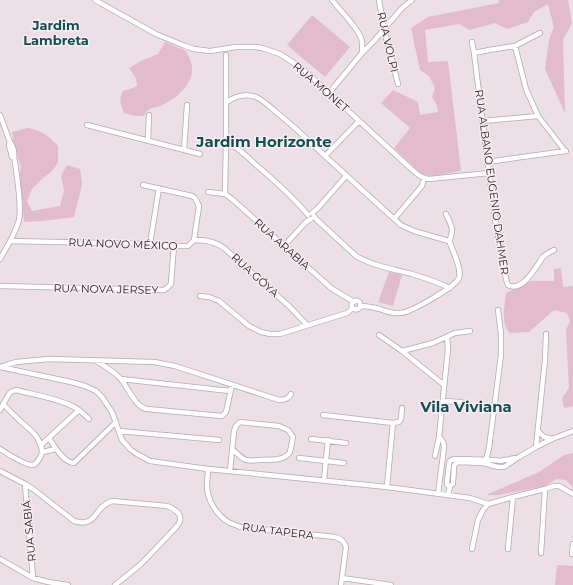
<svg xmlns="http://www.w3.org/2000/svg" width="573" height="585" font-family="Montserrat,sans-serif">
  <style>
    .green { fill: #e2bbcd }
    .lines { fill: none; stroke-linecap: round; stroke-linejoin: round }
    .minor-casing { stroke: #b4a8ad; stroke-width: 6 }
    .minor { stroke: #fff; stroke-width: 4.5 }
    .labels { text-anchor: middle; stroke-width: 3; stroke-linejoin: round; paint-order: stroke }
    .street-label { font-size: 11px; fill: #211c1e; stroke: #f9ecf2 }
    .quarter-label { font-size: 13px; font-weight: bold; fill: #114f51; stroke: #f9ecf2 }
    .district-label { font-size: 15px; font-weight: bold; fill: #114f51; stroke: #f9ecf2 }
  </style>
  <rect width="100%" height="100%" fill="#ecdfe5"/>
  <path class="green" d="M499,0H568L572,23L563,40L565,113L545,69L549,40L554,27L548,4L534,12L528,22L507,29L495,23L470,30L459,24L425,30L428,62L448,61L461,171L432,176L422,174L394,148L410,128L381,103L393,90L418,102L420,115L438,112L437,105L432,97L435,88L429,76L420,70L411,28L428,17L499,3Z
    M312,15L350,47L325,77L287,45Z
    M165,42L186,51C187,54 190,58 191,62C197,81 178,98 162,105C158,107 151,108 148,110C146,112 145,114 144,116H135L124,113C120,104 119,100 123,91L130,89L137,86L136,78L129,68L143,60L158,54Z
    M27,128C41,130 49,136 58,146V163L52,171L42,179L32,189L27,201L32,211L60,206L64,191L61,176L67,165L80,169L82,184L74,217L42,221L24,222L20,174L21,167L14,146L12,132Z
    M561,268L563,287L573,286V406L564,408L562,398L569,388L566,330L570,321L567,313L554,310L529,332L510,333C500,324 505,305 506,293L531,281H554V269Z
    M389,272L402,275L393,306L378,302Z
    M573,453V488L566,480L556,479L545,486L499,495H486L539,472L564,455Z
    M557,565L573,566V585H555Z"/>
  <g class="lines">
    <defs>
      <path id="minor" d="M95,0L156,34L185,46L194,49L210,51L236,47H255L262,48L280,54L303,69L408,166C415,172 420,178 429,179L489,173
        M332,0C339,9 358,28 361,38C363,43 362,48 362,53
        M379,0L384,30L398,84
        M472,42L474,53L495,219L506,279L508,285C523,293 536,266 543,257C546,254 550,252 554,250
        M515,46L526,89L538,116L565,151
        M474,53L489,50L515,46L540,33
        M329,93L362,53L374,41L402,8L412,0
        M227,102C236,96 245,93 256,97C263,100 269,106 275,111C287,121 299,131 310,142C340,170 370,197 401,225L414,231L449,241
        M0,115L10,142C13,145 15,153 14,158L12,157L9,145L10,142
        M483,121L538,116
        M87,125L200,154
        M148,141L149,115
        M226,141C237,147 247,156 256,165C274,180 293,197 308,215
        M184,150L187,105
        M325,156L359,121
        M487,162L566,151
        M208,192L225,194L232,199L331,288L354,302
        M225,194L226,141V55
        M312,213L318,208L346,176
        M314,216L317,220L356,256C373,266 393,269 412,274C425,278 437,282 450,288
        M394,219L422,186L424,178
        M194,240C205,240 215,241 224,248L290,307L307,325
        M10,241L150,244L174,246H188L194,240L199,206L195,198L192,196L143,185
        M150,244L159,188
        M284,246L306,222L311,219
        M0,259C6,249 16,231 19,220C22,205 17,178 15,162L14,158
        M0,286L164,290L167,288L171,284L174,246
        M200,296L209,297L219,301L249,326L261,332L270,334H280L347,313L353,308
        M351.5 305a4.5 4.5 0 1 1 9 0a4.5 4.5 0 1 1-9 0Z
        M361,306C366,306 371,307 376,308C384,310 391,314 400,313C410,313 455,287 459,278C462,268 453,252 450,243C449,239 452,235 452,231C452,225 448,219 446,214
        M379,335L402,351L444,385
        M402,351L433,343L455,333L470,331
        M96,361C105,366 113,371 120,378C128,387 135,407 147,409L222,416L226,412L232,385
        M0,367L71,382L85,386L96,391L102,397L112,412L122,440L131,450L137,454L150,461L208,469L387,487L470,498L488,504
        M0,367L16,362L49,359L154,362L175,366L279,400C285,400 289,399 291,394
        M121,379L230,391
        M443,401L461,402
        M0,410L9,394L11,392L16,390C35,395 57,398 74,407C80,410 84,414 89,419
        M323,415L393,423L387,487
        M393,423L399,422L401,419L402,408
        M119,431L219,440
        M538,431L544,437L552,439
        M49,438C54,446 64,463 74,463L116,422
        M311,439L346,443
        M41,445L79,410
        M536,447L545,360L546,334
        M0,449C6,453 27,466 33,465C37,464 39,459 41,456C44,449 40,442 36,436C31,429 24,425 18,419C13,414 8,409 3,404
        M42,452L56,449
        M435,456L439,437L448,349L447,337
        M299,458L344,463
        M486,464V460L489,448L501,355V334L498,310
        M208,469C208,474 207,480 207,485C207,500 216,514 228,522C232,524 236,525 240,527L335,537C341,539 344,541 346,547L341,585
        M0,471L25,484L33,489L74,521C98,528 93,507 112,501L167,506C173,508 182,513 180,521C178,527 170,533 166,538C158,546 150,555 142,563C133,571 124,578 115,585
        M230,471L234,431L236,426L240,422L279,426L288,430L293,437L290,452C283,462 269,459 259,460C255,460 251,461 246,460C241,458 237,453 233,450
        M324,480L328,440
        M25,484L33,578
        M450,486L447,485V483L449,464L450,461L454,459L494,460L500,461L515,458
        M438,494L444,448C444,443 443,440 439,437
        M448,495L450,486L453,484L454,466L456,463L458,462L483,463L498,467H504L519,457L536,447L552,439L573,431
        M472,549L478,520L483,510L488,504L513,497L545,489L554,486H559L573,494
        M508,549L513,497
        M541,553L545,489
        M572,554L573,544
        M0,559L33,578L48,582L68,585
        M342,578L391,585"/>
    </defs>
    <use href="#minor" class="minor-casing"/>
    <use href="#minor" class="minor"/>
  </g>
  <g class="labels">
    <g class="street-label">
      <text transform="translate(388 42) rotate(77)" y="4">RUA VOLPI</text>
      <text transform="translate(321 87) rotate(41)" y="4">RUA MONET</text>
      <text transform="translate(492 182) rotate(82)" y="4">RUA ALBANO EUGENIO DAHMER</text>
      <text transform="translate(123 244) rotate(2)" y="4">RUA NOVO MÉXICO</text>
      <text transform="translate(282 244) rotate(42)" y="4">RUA ARABIA</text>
      <text transform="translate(255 275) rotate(42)" y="4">RUA GÓYA</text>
      <text transform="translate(106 289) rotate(1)" y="4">RUA NOVA JERSEY</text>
      <text transform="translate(29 531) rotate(-95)" y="4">RUA SABIÁ</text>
      <text transform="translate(278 531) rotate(7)" y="4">RUA TAPERA</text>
    </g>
    <g class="quarter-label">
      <text x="56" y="30">Jardim<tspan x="56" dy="15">Lambreta</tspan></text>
    </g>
    <g class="district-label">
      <text x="264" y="147">Jardim Horizonte</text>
      <text x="466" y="412">Vila Viviana</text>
    </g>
  </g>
</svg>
